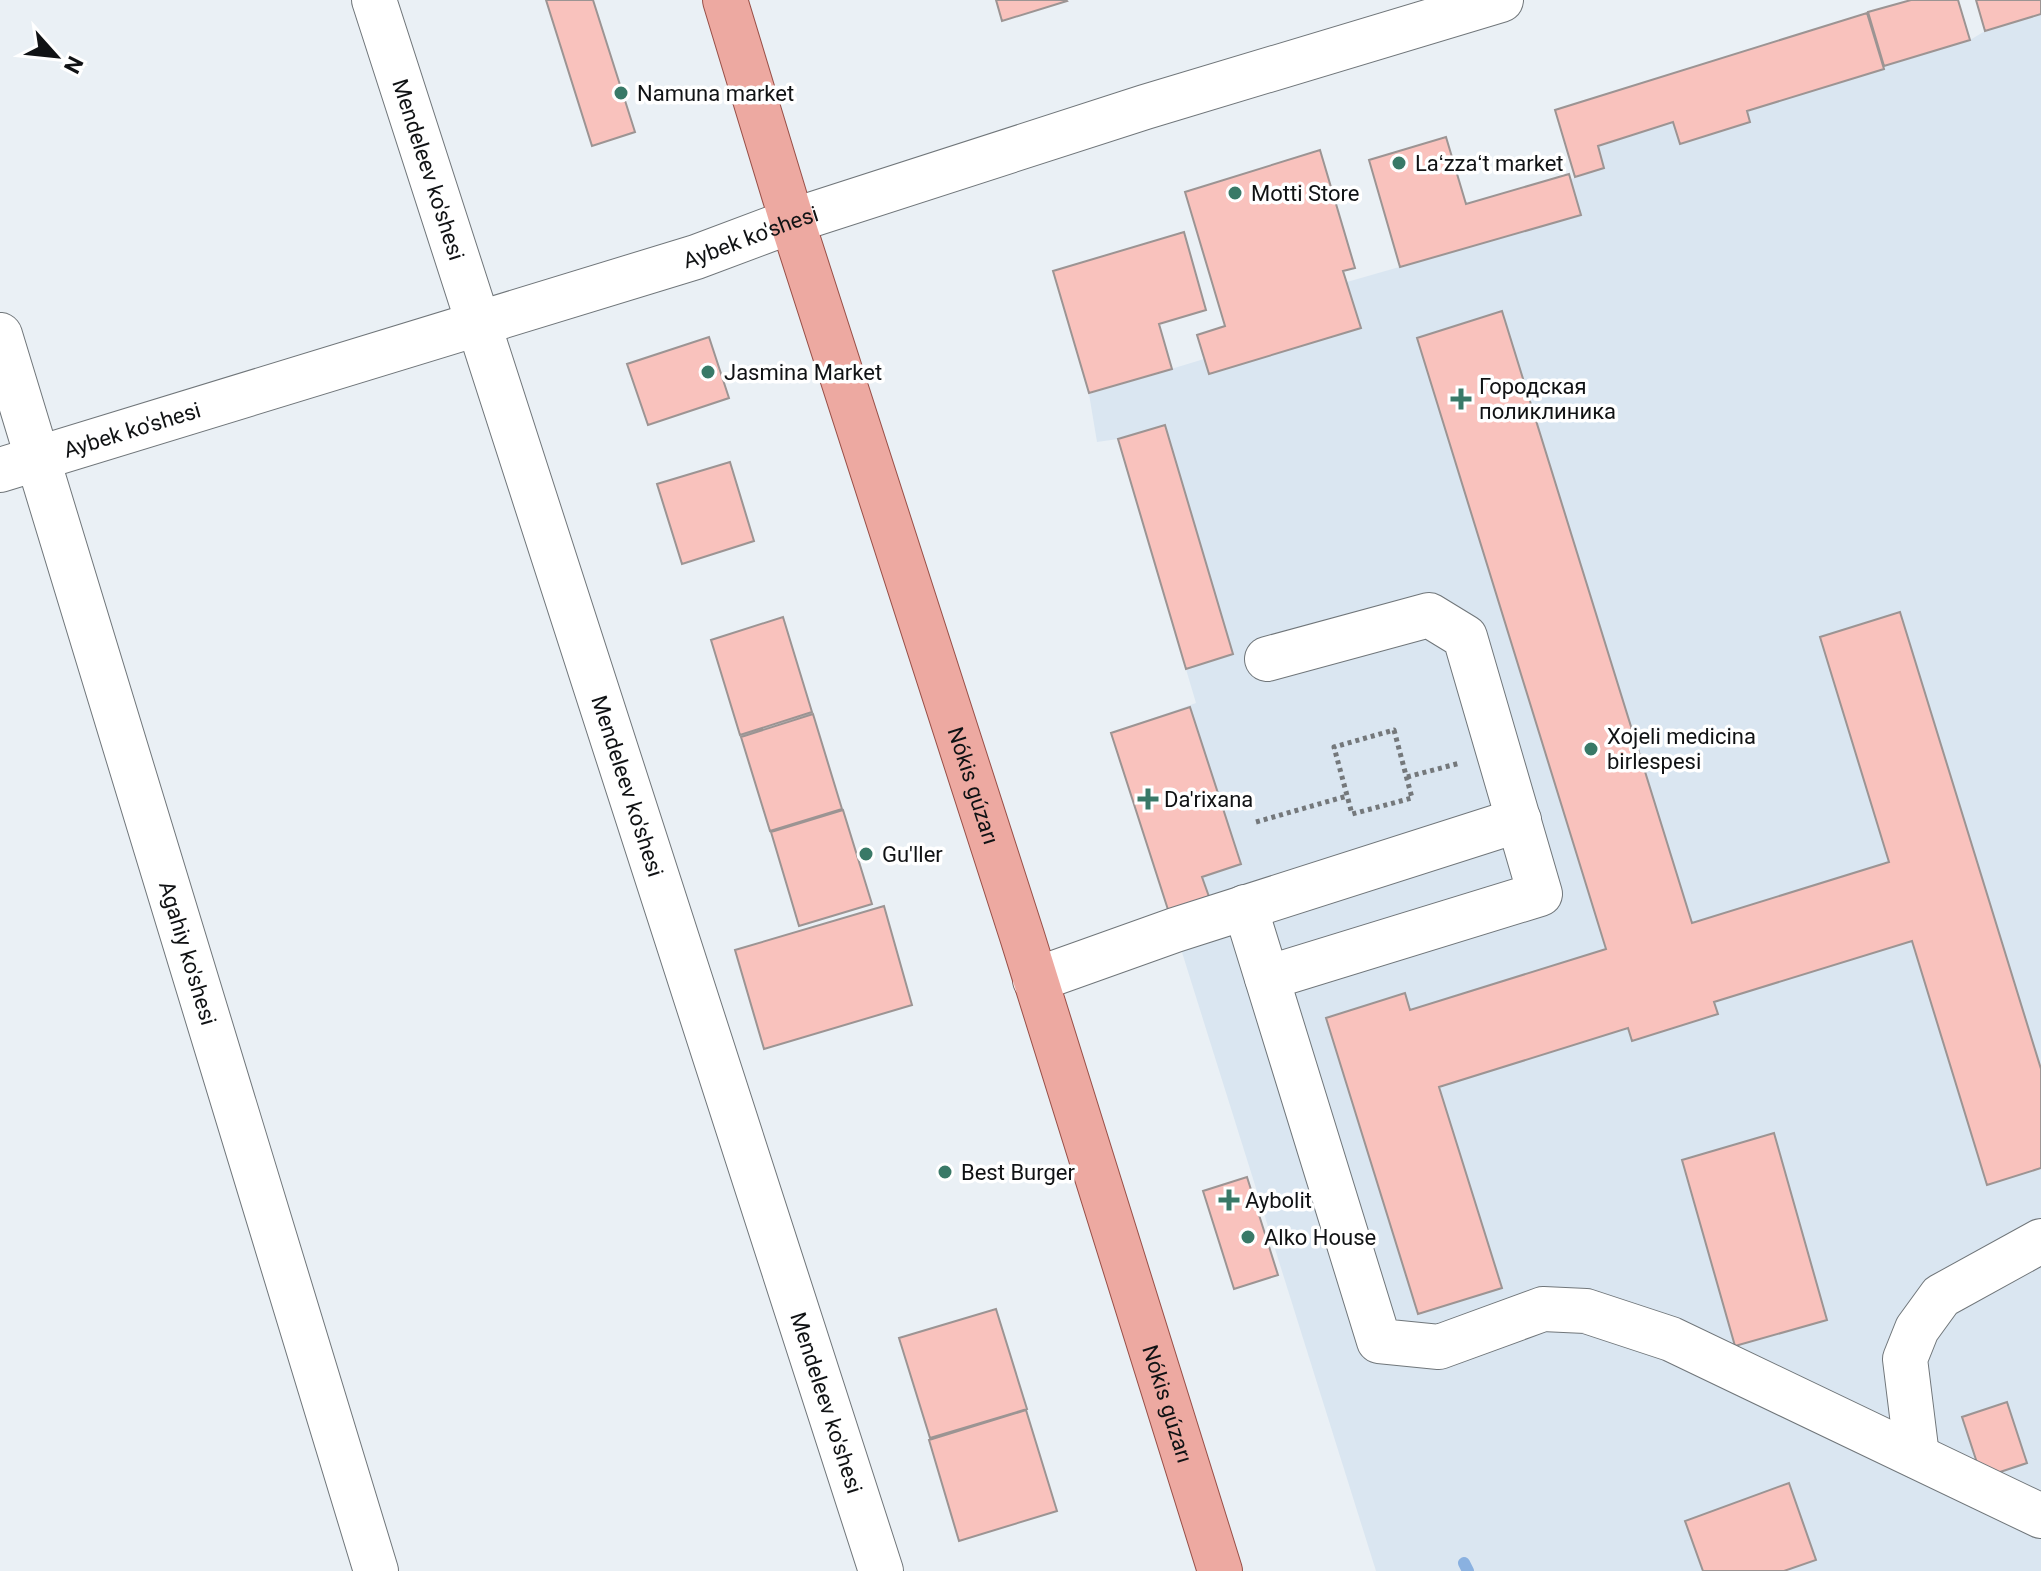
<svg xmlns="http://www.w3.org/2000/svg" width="2041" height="1571" font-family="Roboto,sans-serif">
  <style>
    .built { fill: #dae6f1 }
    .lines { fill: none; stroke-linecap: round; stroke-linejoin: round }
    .stream { stroke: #8ab1e0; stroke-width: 12 }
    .building { fill: #f9c2bd; stroke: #9c9493; stroke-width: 2 }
    .minor-casing { stroke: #70767a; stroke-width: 46 }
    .major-casing { stroke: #984f47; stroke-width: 46 }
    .path { stroke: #74787b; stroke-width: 5; stroke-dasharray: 4 4; stroke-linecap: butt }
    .minor { stroke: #fff; stroke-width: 44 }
    .major { stroke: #eda9a1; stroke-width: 44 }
    .poi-dot { fill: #397967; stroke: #fff; stroke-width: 3 }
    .labels { text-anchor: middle; stroke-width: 7; stroke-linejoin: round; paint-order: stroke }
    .poi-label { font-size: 22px; fill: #101214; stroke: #fff; text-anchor: start }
    .street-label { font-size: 22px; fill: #101214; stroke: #fff }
  </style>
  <rect width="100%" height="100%" fill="#eaf0f5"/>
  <path class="built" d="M2041,14V1571H1376L1175,930L1111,733L1196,703L1118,439L1097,442L1089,394L1204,359L1210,374L1360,328L1347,282L1581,215L1571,179L1604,168L1598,146L1673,122L1681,143L1749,122L1747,111L1883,69L1884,66L1970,40L1985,31Z"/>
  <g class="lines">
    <path class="stream" d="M1464,1563L1468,1571"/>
  </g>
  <path class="building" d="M546,0H593L635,132L592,146Z
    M996,0H1066L1067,1L1002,21Z
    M1911,0H1958L1970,40L1884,66L1868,12Z
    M1976,0H2041V14L1985,31Z
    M1867,13L1884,69L1747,111L1750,122L1680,144L1673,122L1598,146L1604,168L1575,177L1555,110Z
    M1446,137L1466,204L1569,174L1581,215L1400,267L1369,160Z
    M1320,150L1355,268L1343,271L1361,328L1209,374L1197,335L1225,326L1185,192Z
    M1184,232L1206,310L1159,324L1172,369L1089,393L1053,271Z
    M1502,311L1692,923L1889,862L1820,637L1900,612L2041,1069V1168L1987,1185L1912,941L1714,1002L1718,1014L1632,1041L1628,1028L1439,1087L1502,1288L1418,1314L1326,1018L1405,993L1410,1010L1606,949L1417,338Z
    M709,337L729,398L648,425L627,364Z
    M1165,425L1233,654L1186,669L1118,439Z
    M730,462L754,541L682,564L657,484Z
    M783,617L812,712L740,735L711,640Z
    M1190,707L1241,864L1202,877L1213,908L1172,922L1111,733Z
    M813,714L842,809L770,831L741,737Z
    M843,810L872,904L799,926L771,832Z
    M884,906L912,1005L764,1049L735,950Z
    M1774,1133L1827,1320L1735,1346L1682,1160Z
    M1247,1177L1278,1275L1234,1289L1203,1191Z
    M996,1309L1027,1409L930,1438L899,1338Z
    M2007,1402L2027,1463L1982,1478L1962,1417Z
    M1026,1410L1057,1511L959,1541L929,1440Z
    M1789,1483L1816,1560L1784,1571H1703L1685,1521Z"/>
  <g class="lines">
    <defs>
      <g id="minor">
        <path id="s1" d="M374,0L881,1571"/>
        <path id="s2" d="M0,335L376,1571"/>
        <path id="s3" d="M0,470L696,257L792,221L1145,107L1501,0"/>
        <path d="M1267,659L1429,615L1465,637L1540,894L1267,978"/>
        <path d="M1245,907L1379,1341L1439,1347L1543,1309L1586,1311L1671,1339L2041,1516"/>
        <path d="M1035,980L1175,930L1519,820"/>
        <path d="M1917,1456L1905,1359L1917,1329L1941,1296L2041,1241"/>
      </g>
      <g id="major">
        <path id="s4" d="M725,0L792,221L1022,936L1220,1571"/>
      </g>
    </defs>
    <use href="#minor" class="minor-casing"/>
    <use href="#major" class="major-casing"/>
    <path class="path" d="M1394,730L1412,798L1352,814L1334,747Z
      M1407,777L1460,763
      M1256,822L1347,796"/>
    <use href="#minor" class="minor"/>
    <use href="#major" class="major"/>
  </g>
  <g class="poi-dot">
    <circle cx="621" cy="93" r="8"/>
    <circle cx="1399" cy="163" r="8"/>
    <circle cx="1235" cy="193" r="8"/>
    <circle cx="708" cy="372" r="8"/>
    <path d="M1457 387h8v8h8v8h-8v8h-8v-8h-8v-8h8z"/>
    <circle cx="1591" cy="749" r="8"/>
    <path d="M1144 787h8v8h8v8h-8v8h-8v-8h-8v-8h8z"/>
    <circle cx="866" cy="854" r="8"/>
    <circle cx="945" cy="1172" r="8"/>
    <path d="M1225 1188h8v8h8v8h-8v8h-8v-8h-8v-8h8z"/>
    <circle cx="1248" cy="1237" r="8"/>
  </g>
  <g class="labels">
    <g class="poi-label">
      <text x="637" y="101">Namuna market</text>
      <text x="1415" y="171">Laʻzzaʻt market</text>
      <text x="1251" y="201">Motti Store</text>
      <text x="724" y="380">Jasmina Market</text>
      <text x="1479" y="394">Городская<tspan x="1479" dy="25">поликлиника</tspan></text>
      <text x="1607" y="744">Xojeli medicina<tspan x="1607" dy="25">birlespesi</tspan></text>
      <text x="1164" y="807">Da'rixana</text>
      <text x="882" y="862">Gu'ller</text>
      <text x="961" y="1180">Best Burger</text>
      <text x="1245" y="1208">Aybolit</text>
      <text x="1264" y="1245">Alko House</text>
    </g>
    <g class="street-label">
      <text dy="8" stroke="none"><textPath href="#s1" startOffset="178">Mendeleev ko'shesi</textPath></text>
      <text dy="8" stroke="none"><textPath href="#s3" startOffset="786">Aybek ko'shesi</textPath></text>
      <text dy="8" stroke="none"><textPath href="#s3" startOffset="138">Aybek ko'shesi</textPath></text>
      <text dy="8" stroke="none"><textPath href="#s1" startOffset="826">Mendeleev ko'shesi</textPath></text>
      <text dy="8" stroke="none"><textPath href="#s4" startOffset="824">Nókis gúzarı</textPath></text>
      <text dy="8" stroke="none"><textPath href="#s2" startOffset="646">Agahiy ko'shesi</textPath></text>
      <text dy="8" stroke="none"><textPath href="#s1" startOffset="1474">Mendeleev ko'shesi</textPath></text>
      <text dy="8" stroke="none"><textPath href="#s4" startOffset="1472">Nókis gúzarı</textPath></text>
    </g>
  </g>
  <g transform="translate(56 56) rotate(117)" stroke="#ffffff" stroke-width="6" paint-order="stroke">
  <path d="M0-6L14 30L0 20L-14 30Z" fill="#101214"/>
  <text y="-12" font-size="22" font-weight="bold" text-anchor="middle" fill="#101214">N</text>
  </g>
</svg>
